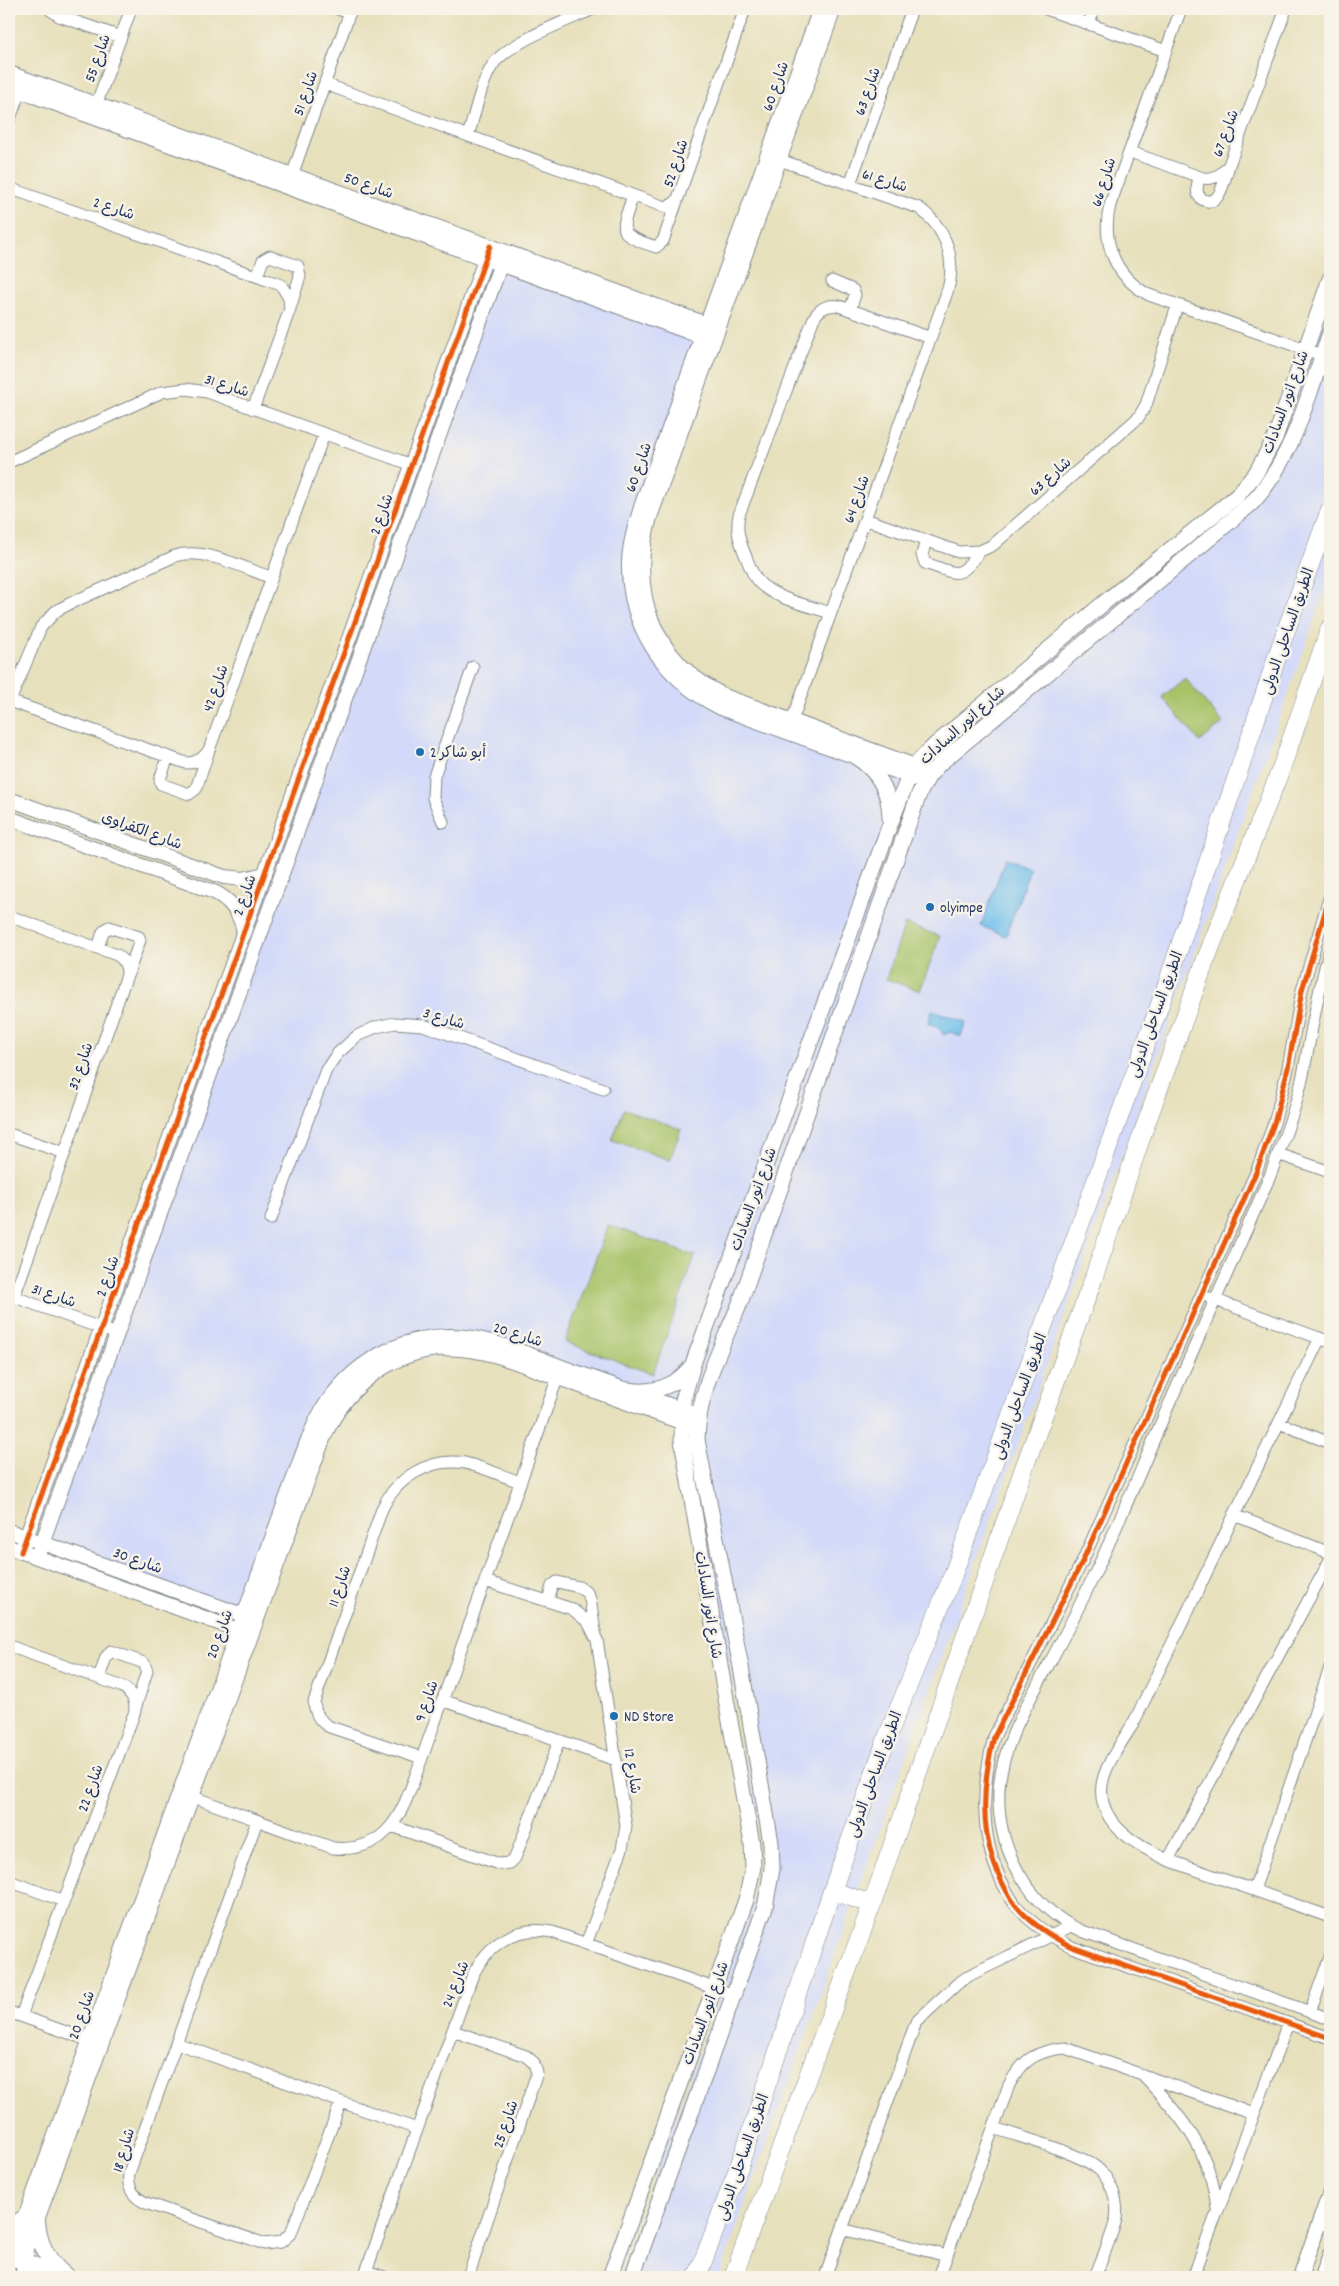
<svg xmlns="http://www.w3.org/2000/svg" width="1339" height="2286" font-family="Dekko,'Playpen Sans Arabic',sans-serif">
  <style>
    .built { fill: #d2d9f9 }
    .green { fill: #a8c268; stroke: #627863 }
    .water { fill: #71c0ec; stroke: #4678a5 }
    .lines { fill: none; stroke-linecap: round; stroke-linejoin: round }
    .minor-casing { stroke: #81888d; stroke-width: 13 }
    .tertiary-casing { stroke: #81888d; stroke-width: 16 }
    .secondary-casing { stroke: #81888d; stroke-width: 17 }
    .primary-casing { stroke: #81888d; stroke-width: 18 }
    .trunk-casing { stroke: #81888d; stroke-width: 19 }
    .minor { stroke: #fff; stroke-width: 11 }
    .tertiary { stroke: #fff; stroke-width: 14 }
    .secondary { stroke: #fff; stroke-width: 15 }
    .primary { stroke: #fff; stroke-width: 16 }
    .trunk { stroke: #fff; stroke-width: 18 }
    .cycleway-casing { stroke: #f7f3e8; stroke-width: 8 }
    .cycleway { stroke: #e8590c; stroke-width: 5 }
    .poi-dot { fill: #1f6fb2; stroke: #f7f3e8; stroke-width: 2 }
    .labels { text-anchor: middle; stroke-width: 5; stroke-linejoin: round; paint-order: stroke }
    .street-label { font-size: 15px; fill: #1b2f5e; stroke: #f7f3e8 }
    .poi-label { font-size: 15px; fill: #1b2f5e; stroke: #f7f3e8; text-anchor: start }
  </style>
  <rect width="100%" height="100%" fill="#f7f3e8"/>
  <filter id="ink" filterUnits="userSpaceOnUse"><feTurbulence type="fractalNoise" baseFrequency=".02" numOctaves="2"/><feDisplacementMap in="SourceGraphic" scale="10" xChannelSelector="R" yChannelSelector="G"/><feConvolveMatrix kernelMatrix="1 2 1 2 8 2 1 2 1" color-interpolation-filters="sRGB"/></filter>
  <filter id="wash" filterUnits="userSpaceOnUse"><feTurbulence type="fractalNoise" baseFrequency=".0096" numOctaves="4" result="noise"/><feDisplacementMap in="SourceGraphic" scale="20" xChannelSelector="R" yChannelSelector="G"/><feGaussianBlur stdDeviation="1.12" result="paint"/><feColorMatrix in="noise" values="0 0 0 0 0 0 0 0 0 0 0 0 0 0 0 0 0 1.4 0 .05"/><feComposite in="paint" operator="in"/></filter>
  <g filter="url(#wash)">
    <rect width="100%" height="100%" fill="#e7e0bc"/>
    <path class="built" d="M495,256L709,333L637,550L636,564L679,673L919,773L973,721L1242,502L1257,487L1274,460L1330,303V577L719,2277H619L759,1884L762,1862L761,1835L688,1444L687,1419L475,1345L363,1373L345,1391L323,1421L246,1624L33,1547Z"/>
    <path class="green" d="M1185,678L1223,723L1200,742L1162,697Z
      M905,924L940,936L920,991L886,979Z
      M624,1109L681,1129L670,1160L612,1140Z
      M608,1225L695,1256L653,1374L565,1342Z"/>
    <path class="water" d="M1005,859L1030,868L1006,936L981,926Z
      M932,1010L966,1022L961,1036L950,1032L944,1035L939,1028L928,1024Z"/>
  </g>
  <g filter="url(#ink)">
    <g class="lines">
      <defs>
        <path id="minor" d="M49,9L59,16L121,37
          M338,9L350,13
          M1046,9L1166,51
          M1181,9L1110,205C1101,242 1115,277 1149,295L1322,355
          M1089,24L1094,9
          M325,84L665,207L675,203L678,198L745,9
          M94,111L131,9
          M9,121L23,83
          M468,136C475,114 480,86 492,66C506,43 567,21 593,9
          M1130,152L1203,178C1215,180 1222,174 1229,165L1286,9
          M771,157L919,208C947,229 958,262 946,295L789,729
          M1199,177C1198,182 1196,189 1198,194C1201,202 1213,204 1218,196C1223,189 1225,177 1228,169
          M290,181L351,9
          M850,184L912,9
          M9,188L281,285L289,298L290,309L253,409
          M633,196C620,233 617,234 656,247L663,241L678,198
          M257,276L263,260L270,256L298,266L300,276L291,305
          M832,281L853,290L855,295L850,310
          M9,462L162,392L186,389L207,392L412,465
          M865,519L959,552L980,551L993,545L1138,418L1146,405L1177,306
          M926,540L922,555L925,563C958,574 958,581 980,551
          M831,613C809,606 771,598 757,580C751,572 748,561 744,552C739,539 736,529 739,515L813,320C818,309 827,304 839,306L931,338
          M9,701L186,763C196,763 203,759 209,750L324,434
          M10,701L41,627L56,611L71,603L175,556C204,547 244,568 272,578
          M168,757L160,779L161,784L189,794L196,789L208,753
          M443,822L433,798L434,776L473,667
          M1330,895L1302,990L1288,1068L1275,1120L1257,1170L1083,1560L994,1737C982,1785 979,1834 1001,1880C1006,1890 1011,1901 1019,1909C1034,1926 1052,1937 1072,1947L1330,2038
          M9,916L117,955C125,960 127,966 127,975L14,1297
          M98,948L103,932L109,927L139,937L140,940L128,974
          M1330,949C1318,989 1312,1029 1304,1070C1297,1106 1283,1141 1270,1176C1236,1254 1201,1331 1167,1409C1144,1462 1122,1517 1097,1569C1082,1601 1066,1633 1049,1664C1028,1703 1002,1744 999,1789C996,1848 1028,1907 1082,1931L1330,2019
          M9,1134L65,1153
          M1278,1154L1330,1172
          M271,1219L326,1070L337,1054L357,1036L376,1027L395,1023L423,1025L603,1089
          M9,1295L117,1334
          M1210,1298L1330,1342
          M1320,1338L1135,1720C1124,1740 1105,1763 1102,1785C1097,1824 1139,1847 1168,1860L1330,1917
          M1279,1423L1330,1443
          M1234,1515L1330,1553
          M485,1581L572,1609L588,1622L597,1640L626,1826L622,1849L586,1944
          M548,1601L552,1586L557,1582L579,1587L587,1593L590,1599L595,1631
          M9,1646L123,1687C132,1693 135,1700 135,1711L21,2016
          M99,1678L106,1657L111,1651L144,1663L147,1671L135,1709
          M442,1700L616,1760
          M422,1758L330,1727C319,1722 315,1713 314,1702L382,1509C396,1478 430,1457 465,1463C483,1467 502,1476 520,1482
          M185,1794L333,1848C394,1854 405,1803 422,1758L560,1371
          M257,1821L129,2173C127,2187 133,2197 146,2203L265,2244L281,2242L291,2233L341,2102
          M392,1826L499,1864L510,1863L515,1858L559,1741
          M1168,1860L1330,1560
          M9,1881L64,1901
          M1254,1890L1330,1668
          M9,2012L97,2043
          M1310,2012L1330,1957
          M453,2031L526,2056L534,2063L537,2073L468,2277
          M176,2043L417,2129
          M1144,2077C1183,2117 1211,2152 1217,2209
          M994,2128C1019,2137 1078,2152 1097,2168C1111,2179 1119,2202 1116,2219C1111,2239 1102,2258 1095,2277
          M842,2229L947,2256
          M366,2271L384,2277
          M364,2277L472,1977C487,1944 516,1925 552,1932L734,1995
          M825,2277L916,2022L957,1984L970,1975L1071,1926
          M939,2277L1009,2085C1023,2059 1036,2051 1065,2048L1254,2114
          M1193,2277L1288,2023"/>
        <path id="tertiary" d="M820,9L643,501C637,521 630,540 629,561C627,625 664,680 721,708L925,782
          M834,9L650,517C628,593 653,662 727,697L926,770
          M9,73L715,327
          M9,87L711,340
          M9,799L224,877L243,879L265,874
          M9,818L214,892C231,900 240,914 244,931
          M9,1531L251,1618
          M9,1547L246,1633
          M21,1552L490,246
          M37,1557L505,252
          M9,2262L292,1483C302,1457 310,1428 326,1404C358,1356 416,1328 473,1338C506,1344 538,1358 570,1370C613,1385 656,1400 698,1415
          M22,2277L27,2249L37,2220L323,1439C348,1380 405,1340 470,1350C502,1354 534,1370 564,1380C609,1396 653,1412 697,1428
          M1300,2277L1330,2192
          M1322,2277L1330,2254"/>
        <path id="secondary" d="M856,757C878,771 890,791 890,818
          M627,1390C652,1394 675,1387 691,1367
          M610,2277L746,1900L753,1867L752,1844L721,1671L682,1440L683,1400L694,1361L889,827L909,776L920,760L935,745L1105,602L1237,496L1256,473L1275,438L1330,279
          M632,2277L765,1907L772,1869L771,1843L741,1667L697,1440C698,1390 721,1349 740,1303L919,794L928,777L939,764L1252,503C1295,456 1309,391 1330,333"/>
        <path id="primary" d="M37,2220C38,2244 48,2262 67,2277
          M9,2230L25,2217
          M9,2256L63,2276"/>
        <path id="trunk" d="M832,1891L872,1904
          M697,2277L740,2164L832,1891L888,1735L953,1575L1163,996L1284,636L1330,510
          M733,2277L872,1904L1024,1468L1094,1277L1143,1132L1206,959L1281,769L1330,628"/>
      </defs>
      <use href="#minor" class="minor-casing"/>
      <use href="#tertiary" class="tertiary-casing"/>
      <use href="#secondary" class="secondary-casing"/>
      <use href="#primary" class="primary-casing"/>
      <use href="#trunk" class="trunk-casing"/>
      <use href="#minor" class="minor"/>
      <use href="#tertiary" class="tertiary"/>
      <use href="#secondary" class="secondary"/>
      <use href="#primary" class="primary"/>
      <use href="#trunk" class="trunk"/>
      <defs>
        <path id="cycleway" d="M1330,895L1302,990L1288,1068L1275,1120L1257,1170L1083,1560L994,1737C982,1785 979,1834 1001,1880C1006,1890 1011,1901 1019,1909C1034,1926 1052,1937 1072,1947L1330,2038
          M21,1552L490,246"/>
      </defs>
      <use href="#cycleway" class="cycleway-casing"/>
      <use href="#cycleway" class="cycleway"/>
    </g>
  </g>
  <g class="poi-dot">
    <circle cx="420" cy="752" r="5"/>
    <circle cx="930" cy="907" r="5"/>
    <circle cx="614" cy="1716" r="5"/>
  </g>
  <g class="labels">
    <g class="street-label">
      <text transform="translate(97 58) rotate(-70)" y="5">شارع 55</text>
      <text transform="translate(775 86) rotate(-70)" y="5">شارع 60</text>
      <text transform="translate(867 91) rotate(-70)" y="5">شارع 63</text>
      <text transform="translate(305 93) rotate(-70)" y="5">شارع 51</text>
      <text transform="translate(1225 133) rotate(-69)" y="5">شارع 67</text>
      <text transform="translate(675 163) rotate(-71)" y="5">شارع 52</text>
      <text transform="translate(885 180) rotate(18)" y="5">شارع 61</text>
      <text transform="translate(1103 182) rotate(-72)" y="5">شارع 66</text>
      <text transform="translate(369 185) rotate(20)" y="5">شارع 50</text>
      <text transform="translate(114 208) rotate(19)" y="5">شارع 2</text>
      <text transform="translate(227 385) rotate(18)" y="5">شارع 31</text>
      <text transform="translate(1285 402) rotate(-70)" y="5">شارع انور السادات</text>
      <text transform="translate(638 467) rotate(-70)" y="5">شارع 60</text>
      <text transform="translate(1050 476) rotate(-41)" y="5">شارع 63</text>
      <text transform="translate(856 499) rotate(-70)" y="5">شارع 64</text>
      <text transform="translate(381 514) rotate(-70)" y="5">شارع 2</text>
      <text transform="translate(1287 631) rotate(-71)" y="5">الطريق الساحلى الدولى</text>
      <text transform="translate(215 688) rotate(-70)" y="5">شارع 42</text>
      <text transform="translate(962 725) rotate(-42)" y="5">شارع انور السادات</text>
      <text transform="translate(142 830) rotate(20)" y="5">شارع الكفراوى</text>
      <text transform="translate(244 895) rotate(-70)" y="5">شارع 2</text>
      <text transform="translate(1155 1014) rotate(-70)" y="5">الطريق الساحلى الدولى</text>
      <text transform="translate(444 1018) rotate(17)" y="5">شارع 3</text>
      <text transform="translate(80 1066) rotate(-71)" y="5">شارع 32</text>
      <text transform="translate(753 1199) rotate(-70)" y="5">شارع انور السادات</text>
      <text transform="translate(107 1276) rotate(-70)" y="5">شارع 2</text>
      <text transform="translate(54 1295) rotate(19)" y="5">شارع 31</text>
      <text transform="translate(518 1334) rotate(18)" y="5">شارع 20</text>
      <text transform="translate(1019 1396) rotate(-70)" y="5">الطريق الساحلى الدولى</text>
      <text transform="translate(138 1560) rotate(20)" y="5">شارع 30</text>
      <text transform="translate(339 1586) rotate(-71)" y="5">شارع 11</text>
      <text transform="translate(709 1605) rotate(81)" y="5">شارع انور السادات</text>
      <text transform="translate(219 1634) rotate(-70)" y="5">شارع 20</text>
      <text transform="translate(426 1701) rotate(-70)" y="5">شارع 9</text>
      <text transform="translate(633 1771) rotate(81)" y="5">شارع 12</text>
      <text transform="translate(874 1774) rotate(-70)" y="5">الطريق الساحلى الدولى</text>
      <text transform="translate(90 1788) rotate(-70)" y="5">شارع 22</text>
      <text transform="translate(455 1984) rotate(-68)" y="5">شارع 24</text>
      <text transform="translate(705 2013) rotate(-70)" y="5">شارع انور السادات</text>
      <text transform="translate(81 2015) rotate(-70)" y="5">شارع 20</text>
      <text transform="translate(505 2124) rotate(-71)" y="5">شارع 25</text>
      <text transform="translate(123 2150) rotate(-73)" y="5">شارع 18</text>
      <text transform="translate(742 2157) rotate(-71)" y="5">الطريق الساحلى الدولى</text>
    </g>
    <g class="poi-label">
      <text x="430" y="757">أبو شاكر 2</text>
      <text x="940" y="912">olyimpe</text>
      <text x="624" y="1721">ND Store</text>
    </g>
  </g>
  <rect width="1339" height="2286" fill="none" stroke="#f7f3e8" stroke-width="30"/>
</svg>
